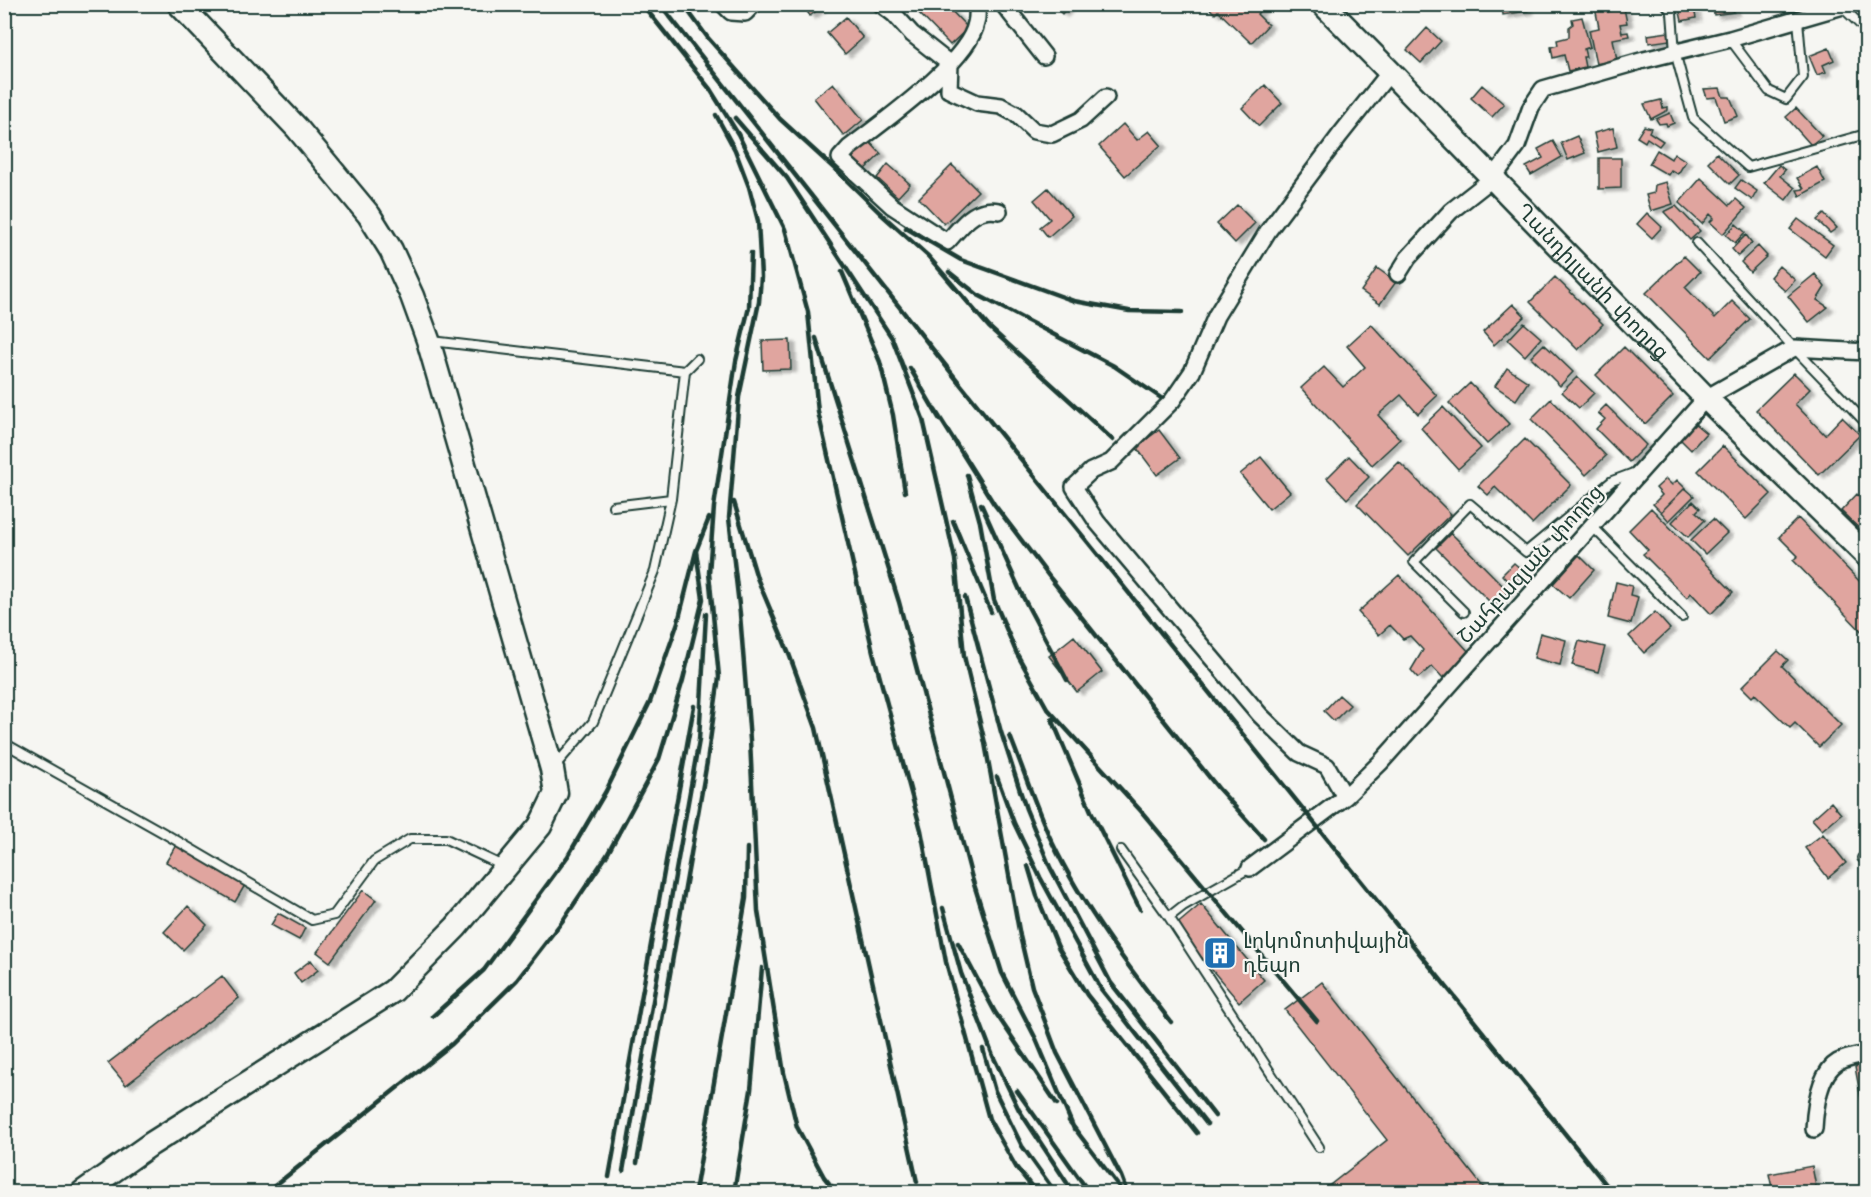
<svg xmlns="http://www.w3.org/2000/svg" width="1871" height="1197" font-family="'Architects Daughter','Noto Sans Armenian',sans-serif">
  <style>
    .building { fill: #e0a59f; stroke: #1f3d34; stroke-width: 1.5; filter: url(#shadow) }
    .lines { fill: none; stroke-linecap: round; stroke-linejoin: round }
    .lane-casing { stroke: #1f3d34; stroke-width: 12 }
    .street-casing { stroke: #1f3d34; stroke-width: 20 }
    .secondary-casing { stroke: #1f3d34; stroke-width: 27 }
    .lane { stroke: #f6f6f2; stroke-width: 8 }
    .street { stroke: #f6f6f2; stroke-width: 15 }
    .secondary { stroke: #f6f6f2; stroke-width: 22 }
    .rail { stroke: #1f3d34; stroke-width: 4.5 }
    .labels { text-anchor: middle; stroke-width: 4.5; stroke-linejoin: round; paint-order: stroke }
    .street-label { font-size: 21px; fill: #1f3d34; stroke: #f6f6f2 }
    .poi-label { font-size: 21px; fill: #1f3d34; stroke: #f6f6f2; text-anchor: start }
  </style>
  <defs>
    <filter id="shadow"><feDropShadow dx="5.5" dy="3" stdDeviation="1.5" flood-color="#0004"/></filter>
  </defs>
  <rect width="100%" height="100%" fill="#f6f6f2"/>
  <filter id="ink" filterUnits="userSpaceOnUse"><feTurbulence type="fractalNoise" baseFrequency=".0167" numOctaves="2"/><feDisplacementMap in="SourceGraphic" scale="12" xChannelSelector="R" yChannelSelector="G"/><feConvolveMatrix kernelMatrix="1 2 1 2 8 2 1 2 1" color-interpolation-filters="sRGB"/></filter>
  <g filter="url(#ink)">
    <path class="building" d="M802,4H825L810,16Z
      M910,4H945L968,28L950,45Z
      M1052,4H1070L1062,14Z
      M1205,4H1266L1257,14L1268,25L1251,43L1218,11L1215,14Z
      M1502,4H1527L1528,11L1503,15Z
      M1678,4H1693L1696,18L1682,21Z
      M1713,4H1733L1734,12L1714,15Z
      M1604,5L1606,12L1624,8L1627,23L1620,24L1622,33L1628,32L1629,36L1613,39L1617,60L1596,64L1589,30L1599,28L1595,7Z
      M846,17L863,38L845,54L827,33Z
      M1582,17L1590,47L1584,49L1586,57H1583L1585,67L1568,71L1564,55L1553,58L1551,47L1558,45L1557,40L1569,37V27L1573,24L1572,19Z
      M1427,28L1441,41L1421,63L1407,50Z
      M1668,32L1670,40L1649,43L1648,35Z
      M1829,48L1834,60L1823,65L1826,72L1817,75L1809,56Z
      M833,83L863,120L844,136L814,98Z
      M1265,85L1282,103L1259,126L1242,108Z
      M1482,85L1504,104L1492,117L1471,98Z
      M1720,88L1723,97H1730L1738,116L1724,121L1716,97L1707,98L1704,89Z
      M1661,100L1663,108L1668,107V110L1651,119L1644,104Z
      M1796,108L1822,136L1811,145L1786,117Z
      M1670,113L1674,123L1667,126L1666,123L1659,124L1656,119Z
      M1123,124L1137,140L1149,131L1161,145L1125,176L1099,146Z
      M1644,126L1651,128L1649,132L1663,141L1659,146L1647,138L1645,142L1637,137Z
      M1613,128L1617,147L1598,152L1594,133Z
      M1577,136L1585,153L1568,160L1561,143Z
      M868,140L881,154L864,170L851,156Z
      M1553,141L1562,157L1531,175L1526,167L1543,158L1538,149Z
      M1657,150L1671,159L1674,153L1686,161L1678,174L1671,170L1668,175L1649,164Z
      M1717,153L1739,175L1730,184L1708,162Z
      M1599,158H1621V188L1599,189Z
      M888,164L910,184L898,197L877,178Z
      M952,165L978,191L944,224L919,198Z
      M1779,165L1785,170L1780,176L1795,188L1786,200L1764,183Z
      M1817,167L1825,182L1800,196L1797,190L1804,189L1797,178Z
      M1701,178L1730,205L1736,199L1746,208L1723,234L1710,222L1714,218L1710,214L1702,224L1679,203Z
      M1741,180L1757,191L1752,200L1735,188Z
      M1666,182L1673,204L1651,211L1646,195L1654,193L1655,185Z
      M1048,188L1072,216L1048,237L1040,227L1050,219L1034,200Z
      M1237,205L1255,223L1235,243L1217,224Z
      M1676,206L1700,231L1690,240L1664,212Z
      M1647,213L1662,227L1652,238L1637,224Z
      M1824,214L1837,228L1830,233L1817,220Z
      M1798,219L1833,245L1825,256L1790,229Z
      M1736,224L1745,232L1735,243L1726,235Z
      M1746,235L1752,243L1738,256L1732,249Z
      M1758,246L1767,256L1750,272L1741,262Z
      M1684,256L1700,272L1685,287L1715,318L1732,301L1750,319L1710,358L1646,293Z
      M1779,266L1795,280L1785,291L1770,277Z
      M1377,268L1396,282L1380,304L1361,291Z
      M1815,274L1825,287L1817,300L1828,307L1809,322L1788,296Z
      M1555,277L1603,324L1578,350L1530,302Z
      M1513,304L1525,316L1494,345L1483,332Z
      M1524,323L1541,338L1525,356L1508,340Z
      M1371,324L1437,396L1418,414L1401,395L1378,415L1400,439L1372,465L1301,388L1324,367L1343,387L1365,367L1347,346Z
      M790,340L791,369L763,370L762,341Z
      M1544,344L1573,372L1560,386L1531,357Z
      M1624,347L1673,396L1645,424L1596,375Z
      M1507,368L1528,382L1516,400L1495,386Z
      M1794,373L1810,389L1795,404L1825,435L1842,417L1860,435L1819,475L1756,410Z
      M1577,377L1594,393L1579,408L1562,392Z
      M1470,383L1509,424L1487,444L1449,403Z
      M1551,399L1606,456L1586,475L1531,419Z
      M1606,405L1646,445L1629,462L1596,429L1605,419L1598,413Z
      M1443,407L1481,448L1458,469L1421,428Z
      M1694,423L1706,433L1691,450L1680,439Z
      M1159,430L1180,458L1157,475L1136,447Z
      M1525,439L1571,485L1532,524L1495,487L1488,495L1478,486Z
      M1723,446L1771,494L1746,519L1698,471Z
      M1349,456L1369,477L1347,499L1327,478Z
      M1261,457L1290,492L1269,509L1240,474Z
      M1399,462L1451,514L1408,556L1357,504Z
      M1666,479L1672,485L1677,480L1685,488L1661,512L1653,504L1662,495L1656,488Z
      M1685,488L1694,496L1669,521L1661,512Z
      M1857,494L1864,501L1866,499L1865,534L1841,511Z
      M1693,501L1700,508L1696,512L1705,520L1688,537L1672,522Z
      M1651,508L1733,592L1711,614L1691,593L1687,598L1643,554L1648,550L1629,530Z
      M1798,518L1866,588V636L1793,560L1798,556L1779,537Z
      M1713,519L1727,533L1705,554L1691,540Z
      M1451,533L1508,591L1493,605L1436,548Z
      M1579,555L1594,570L1569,598L1553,584Z
      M1514,563L1522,570L1509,583L1502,575Z
      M1399,575L1470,653L1443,678L1432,666L1418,678L1411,670L1423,650L1410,636L1403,639L1390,625L1379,635L1358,612Z
      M1616,582L1632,586L1630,595L1638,597L1631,624L1608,618Z
      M1655,612L1670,629L1644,653L1629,636Z
      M1540,633L1566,640L1560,665L1534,658Z
      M1074,636L1102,672L1077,692L1049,656Z
      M1579,641L1605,647L1598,672L1572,665Z
      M1778,651L1788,660L1782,666L1841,725L1819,747L1795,723L1790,728L1755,694L1752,697L1742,687Z
      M1339,695L1350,705L1334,721L1324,711Z
      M1831,802L1841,814L1822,830L1812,819Z
      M1823,834L1846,863L1828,878L1805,848Z
      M176,845L245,885L235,902L166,862Z
      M363,890L376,900L330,962L317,952Z
      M1201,904L1264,980L1239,1002L1175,926Z
      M188,906L207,925L183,950L164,932Z
      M278,913L305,928L299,940L271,925Z
      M311,960L318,970L301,983L294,973Z
      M222,976L239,998L126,1085L108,1063Z
      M1322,982L1487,1192H1321L1387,1140L1285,1010Z
      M1866,1064V1126L1855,1067Z
      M1812,1166L1817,1192H1773L1769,1174Z"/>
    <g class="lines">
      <defs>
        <path id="lane" d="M1666,4L1672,13L1675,52L1693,118L1748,167L1866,134
          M1842,7L1866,30
          M1730,39L1769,91L1786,99L1803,77L1798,20
          M1697,243L1794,348L1866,423
          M432,341L685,371L697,359
          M613,506L671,499
          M1592,526L1682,617
          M1464,612L1414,562L1470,504L1526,552L1612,481L1636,472
          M4,743L162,832L312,920L334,915L374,861L410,839H446L503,866
          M554,767L593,722L655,571L671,499L685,371
          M1121,850L1169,917L1319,1147
          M1862,858L1866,855
          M1169,917L1183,906L1250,868"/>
        <path id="street" d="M723,4L731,12L745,13L754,4
          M881,4L894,14L912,34L950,64L949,90L977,103L1001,106L1016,114L1034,131L1052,134L1081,120L1106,97
          M977,4C977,10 978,17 976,23C969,62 881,123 849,148L840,158L892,206L947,242C962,226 974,206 999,211
          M1003,4L1044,56
          M1398,274L1408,258L1451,211L1493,178L1517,146L1531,107L1543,89L1644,60L1730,39L1850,4
          M1345,797L1327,766L1299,753L1260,715L1097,522L1074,487L1091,471L1111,462L1172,401L1192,372L1216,316L1268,231L1340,135L1390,72
          M1250,868L1345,797L1381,762L1706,398L1794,348L1866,352
          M1814,1129C1815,1109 1819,1073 1838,1062C1847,1057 1857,1056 1866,1054"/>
        <g id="secondary">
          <path id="s1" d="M1323,4L1390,72L1706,398L1866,555"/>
          <path d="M83,1192L151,1144L393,991L456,927L540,826L556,793L552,769L428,340L412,296L391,250L369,215L297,128L179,4"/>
        </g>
      </defs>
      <use href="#lane" class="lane-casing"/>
      <use href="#street" class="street-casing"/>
      <use href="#secondary" class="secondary-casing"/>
      <use href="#lane" class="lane"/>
      <use href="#street" class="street"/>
      <use href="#secondary" class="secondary"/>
      <path class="rail" d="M642,4L710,89L738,134L785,229L808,312L818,412L873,652L921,830L946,962L989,1119L1016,1167L1036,1192
        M660,4L961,385L1612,1192
        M683,4L708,38L780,119L837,171L880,213L928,256L989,327L1113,440
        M716,115L735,150L749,187L758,221L761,277L759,302L739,397L729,518L740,614L750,740L758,911L784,1073L797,1127L824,1177L836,1192
        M735,118L787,178L892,338L923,419L955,559L964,656L985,743L1020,936L1032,987L1057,1053L1121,1176L1127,1192
        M906,228L961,260L1074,301L1129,311L1182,312
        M842,272L880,362L893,415L905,492
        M949,272L978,295L1114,366L1161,398
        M816,338L899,602L972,878L1002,973L1036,1039L1074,1129
        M910,368L939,418
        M935,410L994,504L1051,579L1218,788L1264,839
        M967,475L980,522L994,600L1017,654L1047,708L1141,811L1317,1021
        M734,502L757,578L789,654L816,728L917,1182
        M981,504L1023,597L1067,680
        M953,521L991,612
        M965,597L1001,732L1026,809L1050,867L1111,983L1215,1116
        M1052,719L1091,811L1140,909
        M1010,736C1024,771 1036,808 1052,842C1083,907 1127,965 1171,1022
        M997,777L1014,823L1040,877L1101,989L1207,1124
        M1028,866L1037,896L1058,947L1087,995L1197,1133
        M943,908L961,973L993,1056L1019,1110L1073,1192
        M958,943L995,1012L1057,1104
        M433,1016L484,970L568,856L606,791L650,702L678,622L696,551L709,518
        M983,1049L995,1091L1022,1146L1055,1192
        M1017,1091L1089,1192
        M1069,1121L1120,1188
        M637,1163L707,762L719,677L709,573L714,507L736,361L749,307L751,253
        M623,1171L699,740L706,614
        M609,1177L694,706
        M267,1192L452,1044L517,980L564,919L607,855L659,759L683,680L703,599L696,551
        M695,1192L746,898L747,848
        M734,1192L751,1090L762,968"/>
    </g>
  </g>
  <defs>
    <symbol id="building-square" viewBox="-11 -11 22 22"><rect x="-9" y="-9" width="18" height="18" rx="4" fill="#1f6fb2" stroke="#f6f6f2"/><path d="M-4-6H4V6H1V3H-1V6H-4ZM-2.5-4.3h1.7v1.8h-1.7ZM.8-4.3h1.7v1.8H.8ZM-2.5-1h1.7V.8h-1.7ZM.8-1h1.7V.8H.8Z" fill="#fff"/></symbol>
  </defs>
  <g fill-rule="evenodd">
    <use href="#building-square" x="1201" y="934" width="38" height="38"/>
  </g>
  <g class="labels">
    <g class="street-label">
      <text dy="7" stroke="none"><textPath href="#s1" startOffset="387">Ղանդիլյանի փողոց</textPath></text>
      <text transform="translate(1530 564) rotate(-48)" y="7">Շահբազյան փողոց</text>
    </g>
    <g class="poi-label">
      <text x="1243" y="948">Լոկոմոտիվային<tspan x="1243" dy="24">դեպո</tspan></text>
    </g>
  </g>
  <rect width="1871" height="1197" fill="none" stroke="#f6f6f2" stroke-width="24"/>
  <rect x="12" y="12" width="1847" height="1173" fill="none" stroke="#1f3d34" stroke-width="2" filter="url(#ink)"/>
</svg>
